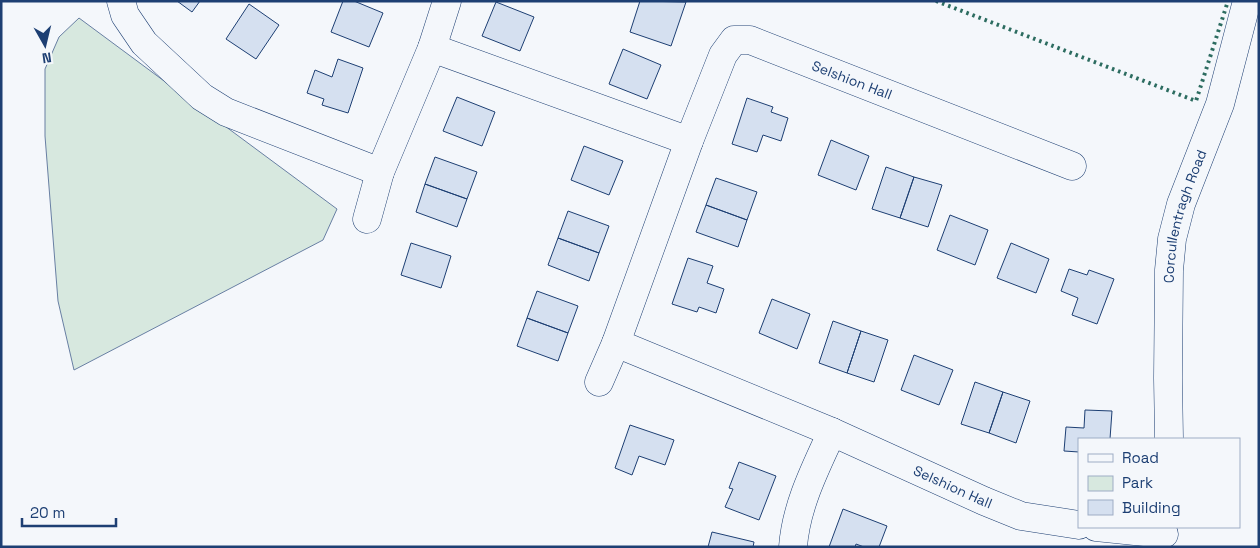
<svg xmlns="http://www.w3.org/2000/svg" width="1260" height="548" font-family="'Space Grotesk',sans-serif">
  <style>
    .green { fill: #d7e8df; stroke: #687fa3 }
    .building { fill: #d5e0f0; stroke: #1d3f73 }
    .lines { fill: none; stroke-linecap: round; stroke-linejoin: round }
    .minor-casing { stroke: #1d3f73; stroke-width: 29 }
    .minor { stroke: #f4f7fb; stroke-width: 28 }
    .hedge { stroke: #2c6c60; stroke-width: 4; stroke-dasharray: 2.5 4; stroke-linecap: butt }
    .labels { text-anchor: middle; stroke-width: 4; stroke-linejoin: round; paint-order: stroke }
    .street-label { font-size: 14px; fill: #1d3f73; stroke: #f4f7fb }
  </style>
  <rect width="100%" height="100%" fill="#f4f7fb"/>
  <path class="green" d="M79,18L337,209L323,240L74,370L58,301L45,136V69L59,37Z"/>
  <path class="building" d="M177,1H200L192,12Z
    M343,1H354L383,13L369,47L331,32Z
    M640,1L686,2L671,46L630,32Z
    M496,2L534,17L520,51L482,36Z
    M249,4L279,25L256,59L226,39Z
    M623,49L661,65L647,99L609,84Z
    M338,59L363,68L348,113L322,105L324,99L307,93L315,70L332,77Z
    M457,97L495,112L482,146L443,131Z
    M747,98L773,107L771,112L788,118L781,141L763,135L757,152L732,144Z
    M831,140L869,156L856,190L818,175Z
    M584,146L623,161L609,195L571,180Z
    M435,157L477,172L467,199L425,184Z
    M886,167L914,177L900,218L872,209Z
    M914,177L942,185L928,227L900,218Z
    M716,178L757,192L747,220L706,205Z
    M425,184L467,199L457,227L416,212Z
    M706,205L747,220L738,247L696,232Z
    M568,211L609,226L599,253L558,238Z
    M950,215L988,230L975,265L937,250Z
    M558,238L599,253L589,281L548,265Z
    M411,243L451,256L441,288L401,275Z
    M1011,243L1049,259L1036,293L997,278Z
    M688,258L713,266L707,283L724,289L716,313L699,307L697,312L672,304Z
    M1069,269L1087,275L1089,270L1114,279L1097,324L1072,315L1078,298L1061,291Z
    M537,291L578,306L568,333L527,318Z
    M772,299L810,314L797,349L759,333Z
    M527,318L568,333L558,361L517,346Z
    M833,321L861,331L847,373L819,363Z
    M861,331L888,340L874,382L847,373Z
    M914,355L953,370L939,405L901,390Z
    M975,382L1003,392L989,433L961,424Z
    M1003,392L1030,401L1016,443L989,433Z
    M1085,410L1112,411L1110,439H1079V452L1064,451L1066,427L1084,428Z
    M630,425L674,440L665,465L639,456L632,475L615,468Z
    M739,462L776,476L759,520L725,507L733,489L729,488Z
    M843,509L887,526L879,547H864L856,544L855,547H829Z
    M712,532L754,542L753,547H708Z"/>
  <g class="lines">
    <defs>
      <g id="minor">
        <path d="M121,1L125,15L144,43L202,97L226,112L380,172L432,48L447,1"/>
        <path d="M432,48L689,141"/>
        <path id="s1" d="M1072,166L750,40H734L723,55L689,141L616,343L832,432L984,501L1021,516L1079,525"/>
        <path d="M367,219L380,172"/>
        <path d="M599,382L616,343"/>
        <path id="s2" d="M1169,439L1168,378L1169,270L1172,239L1181,204L1220,104L1247,1"/>
        <path d="M1096,527L1164,534"/>
        <path d="M793,547C796,506 815,469 832,432"/>
      </g>
    </defs>
    <use href="#minor" class="minor-casing"/>
    <use href="#minor" class="minor"/>
    <path class="hedge" d="M936,1L1196,101L1228,1"/>
  </g>
  <g class="labels">
    <g class="street-label">
      <text transform="translate(852 80) rotate(21)" y="5">Selshion Hall</text>
      <text dy="5" stroke="none"><textPath href="#s2" startOffset="225">Corcullentragh Road</textPath></text>
      <text dy="5" stroke="none"><textPath href="#s1" startOffset="1054">Selshion Hall</textPath></text>
    </g>
  </g>
  <rect width="1260" height="548" fill="none" stroke="#1d3f73" stroke-width="5"/>
  <rect x="1078" y="438" width="162" height="90" fill="#f4f7fb" stroke="#9eadc5"/>
  <rect x="1088" y="454" width="25" height="8" fill="#f4f7fb" stroke="#9eadc5"/>
  <text x="1122" y="463" font-size="15" fill="#1d3f73">Road</text>
  <rect x="1088" y="476" width="25" height="15" fill="#d7e8df" stroke="#9eadc5"/>
  <text x="1122" y="488" font-size="15" fill="#1d3f73">Park</text>
  <rect x="1088" y="500" width="25" height="15" fill="#d5e0f0" stroke="#9eadc5"/>
  <text x="1122" y="513" font-size="15" fill="#1d3f73">Building</text>
  <g transform="translate(45 45) rotate(172)" stroke="#f4f7fb" stroke-width="4" paint-order="stroke">
  <path d="M0-4L9 19L0 12L-9 19Z" fill="#1d3f73"/>
  <text y="-8" font-size="14" font-weight="bold" text-anchor="middle" fill="#1d3f73">N</text>
  </g>
  <path d="M22 518v8h94v-8" fill="none" stroke="#1d3f73" stroke-width="2.5"/>
  <text x="30" y="518" font-size="15" fill="#1d3f73" stroke="#f4f7fb" stroke-width="4" paint-order="stroke">20 m</text>
</svg>
